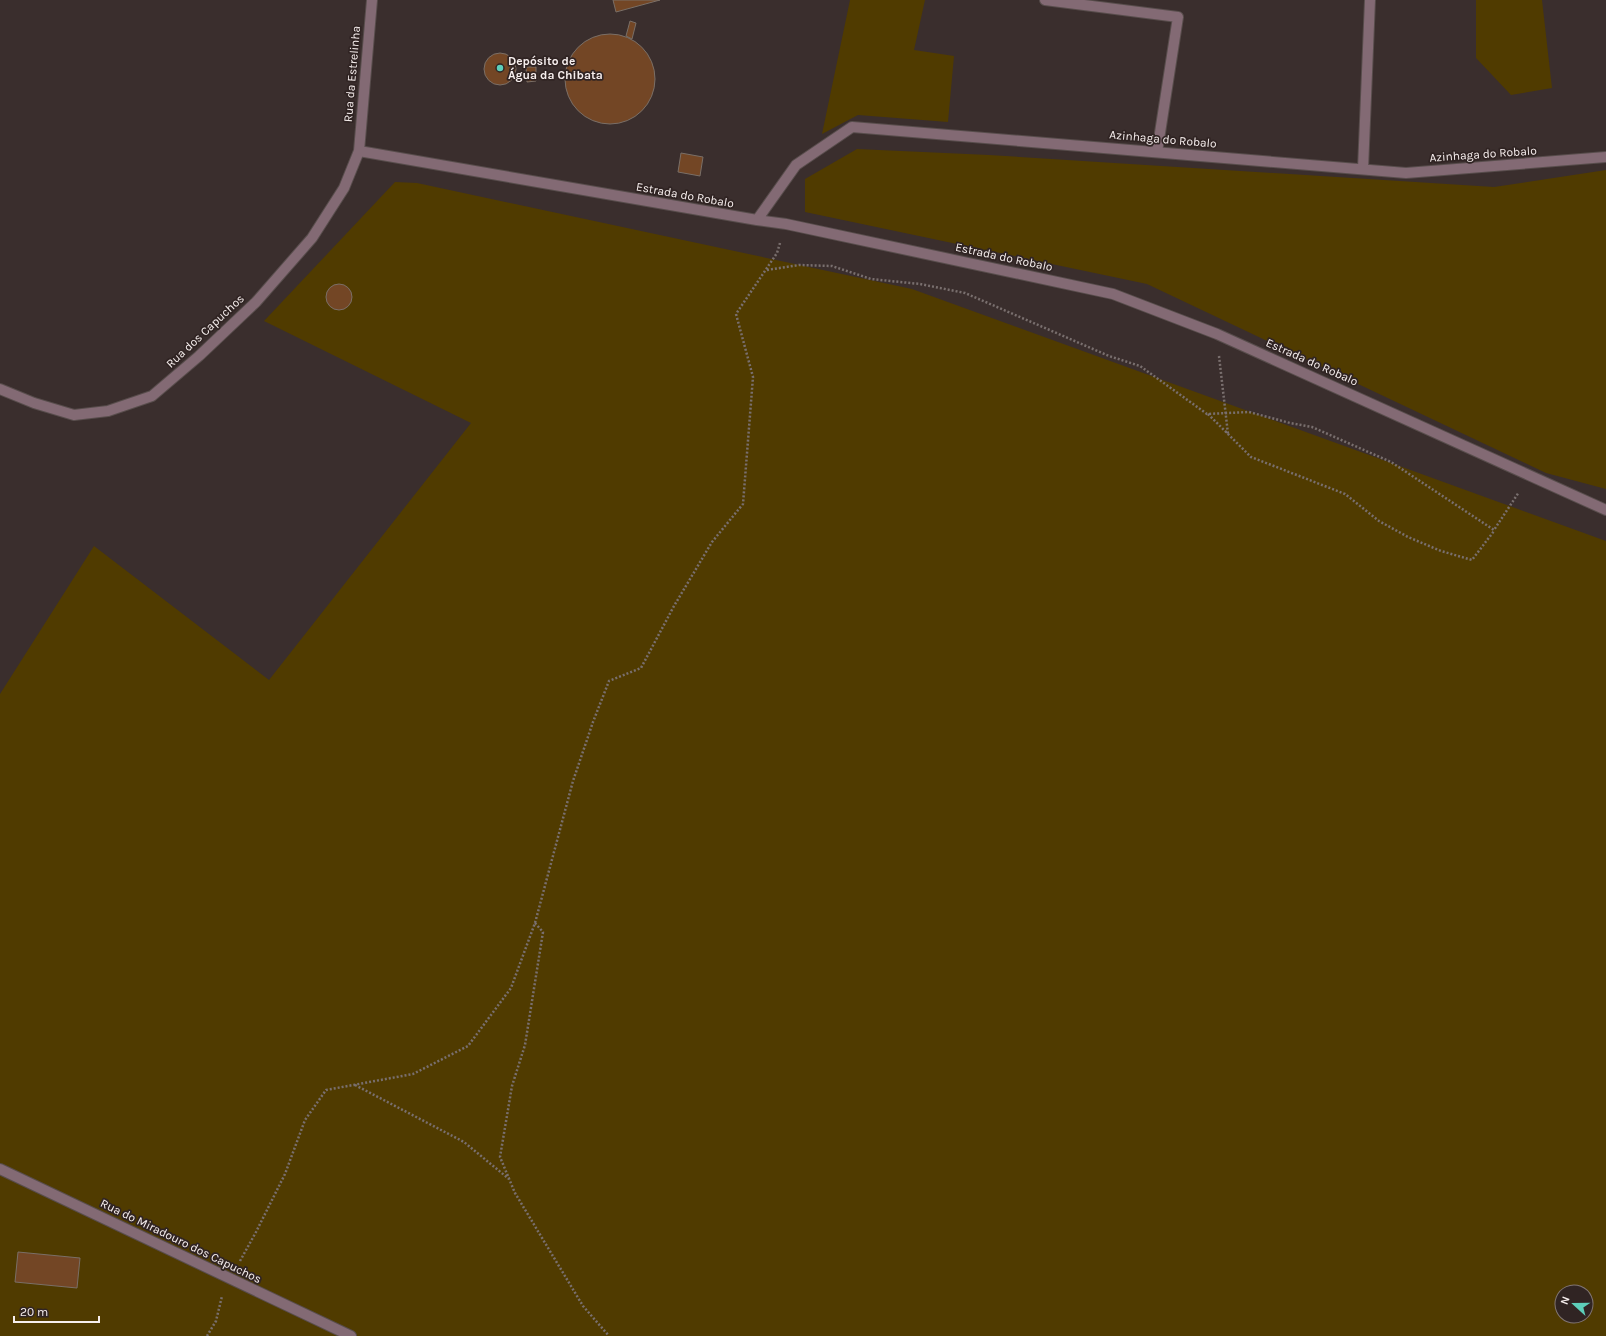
<svg xmlns="http://www.w3.org/2000/svg" width="1606" height="1336" font-family="Karla,sans-serif">
  <style>
    .green { fill: #503b00; fill-rule: evenodd }
    .building { fill: #734625; stroke: #7a6f67 }
    .lines { fill: none; stroke-linecap: round; stroke-linejoin: round }
    .lane-casing { stroke: #584d4c; stroke-width: 12 }
    .street-casing { stroke: #584d4c; stroke-width: 12 }
    .path { stroke: #796f6e; stroke-width: 2.5; stroke-dasharray: 2 2; stroke-linecap: butt }
    .lane { stroke: #836a74; stroke-width: 10 }
    .street { stroke: #836a74; stroke-width: 10 }
    .poi-dot { fill: #5dceb9; stroke: #302423; stroke-width: 1.5 }
    .labels { text-anchor: middle; stroke-width: 3.5; stroke-linejoin: round; paint-order: stroke }
    .poi-label { font-size: 12px; font-weight: bold; fill: #f7efee; stroke: #302423; text-anchor: start }
    .street-label { font-size: 12px; fill: #f7efee; stroke: #302423 }
  </style>
  <rect width="100%" height="100%" fill="#3a2e2d"/>
  <path class="green" d="M850,0H925L914,50L954,56L948,122L858,115L822,134Z
    M1476,0H1542L1552,88L1511,95L1476,58Z
    M857,149L989,155L1494,187L1606,170V489L1546,473L1147,284L805,212V179Z
    M395,182L417,183L912,289L1606,541V1336H0V694L94,546L269,680L471,423L264,321ZM1562,1292H1586V1316H1562Z"/>
  <path class="building" d="M613,0H660L616,12Z
    M630,21L636,23L632,39L626,36Z
    M565 79a45 45 0 1 1 90 0a45 45 0 1 1-90 0Z
    M484 69a16 16 0 1 1 32 0a16 16 0 1 1-32 0Z
    M526,67H536V81L527,82Z
    M681,153L703,157L700,176L678,172Z
    M326 297a13 13 0 1 1 26 0a13 13 0 1 1-26 0Z
    M18,1252L80,1258L77,1288L15,1282Z"/>
  <g class="lines">
    <defs>
      <path id="lane" d="M0,1169L351,1336"/>
      <path id="street" d="M1045,0L1178,17L1157,152
        M359,151L757,220L786,224L1113,294L1217,334L1606,510
        M1363,169L1370,0
        M757,220L796,165L852,127L1406,173L1606,157
        M0,389L34,403L74,415L108,411L152,396L199,356L256,302L312,238L344,188L359,151L372,0"/>
    </defs>
    <use href="#lane" class="lane-casing"/>
    <use href="#street" class="street-casing"/>
    <path class="path" d="M767,270L799,265L832,266L871,279L920,284L965,293L1109,356L1140,366L1207,414L1249,412L1290,423L1312,427L1391,462L1494,530L1519,492
      M1219,356L1228,434
      M1208,414L1251,457L1345,494L1379,521L1408,537L1441,551L1472,560L1494,531
      M535,923L543,932L525,1045L512,1086L500,1157L515,1193L583,1306L609,1336
      M355,1085L464,1142L509,1179
      M240,1261L256,1232L285,1174L305,1120L326,1090L413,1074L468,1046L511,988L535,923L573,781L593,722L609,681L641,668L674,606L712,542L743,504L753,377L736,314L777,253L780,243
      M207,1336L216,1321L222,1296"/>
    <use href="#lane" class="lane"/>
    <use href="#street" class="street"/>
  </g>
  <circle class="poi-dot" cx="500" cy="68" r="4"/>
  <g class="labels">
    <g class="poi-label">
      <text x="508" y="65">Depósito de<tspan x="508" dy="14">Água da Chibata</tspan></text>
    </g>
    <g class="street-label">
      <text transform="translate(352 74) rotate(-85)" y="4">Rua da Estrelinha</text>
      <text transform="translate(1163 139) rotate(5)" y="4">Azinhaga do Robalo</text>
      <text transform="translate(1483 154) rotate(-4)" y="4">Azinhaga do Robalo</text>
      <text transform="translate(685 195) rotate(10)" y="4">Estrada do Robalo</text>
      <text transform="translate(1004 257) rotate(12)" y="4">Estrada do Robalo</text>
      <text transform="translate(205 331) rotate(-43)" y="4">Rua dos Capuchos</text>
      <text transform="translate(1312 362) rotate(24)" y="4">Estrada do Robalo</text>
      <text transform="translate(181 1241) rotate(26)" y="4">Rua do Miradouro dos Capuchos</text>
    </g>
  </g>
  <g transform="translate(1574 1304) rotate(291)"><circle r="19" fill="#302423" stroke="#807574"/>
  <path d="M0-3L7 15L0 10L-7 15Z" fill="#5dceb9"/>
  <text y="-6" font-size="11" font-weight="bold" text-anchor="middle" fill="#f7efee">N</text>
  </g>
  <path d="M14 1316v6h85v-6" fill="none" stroke="#f7efee" stroke-width="2"/>
  <text x="20" y="1316" font-size="12" fill="#f7efee" stroke="#302423" stroke-width="3" paint-order="stroke">20 m</text>
</svg>
